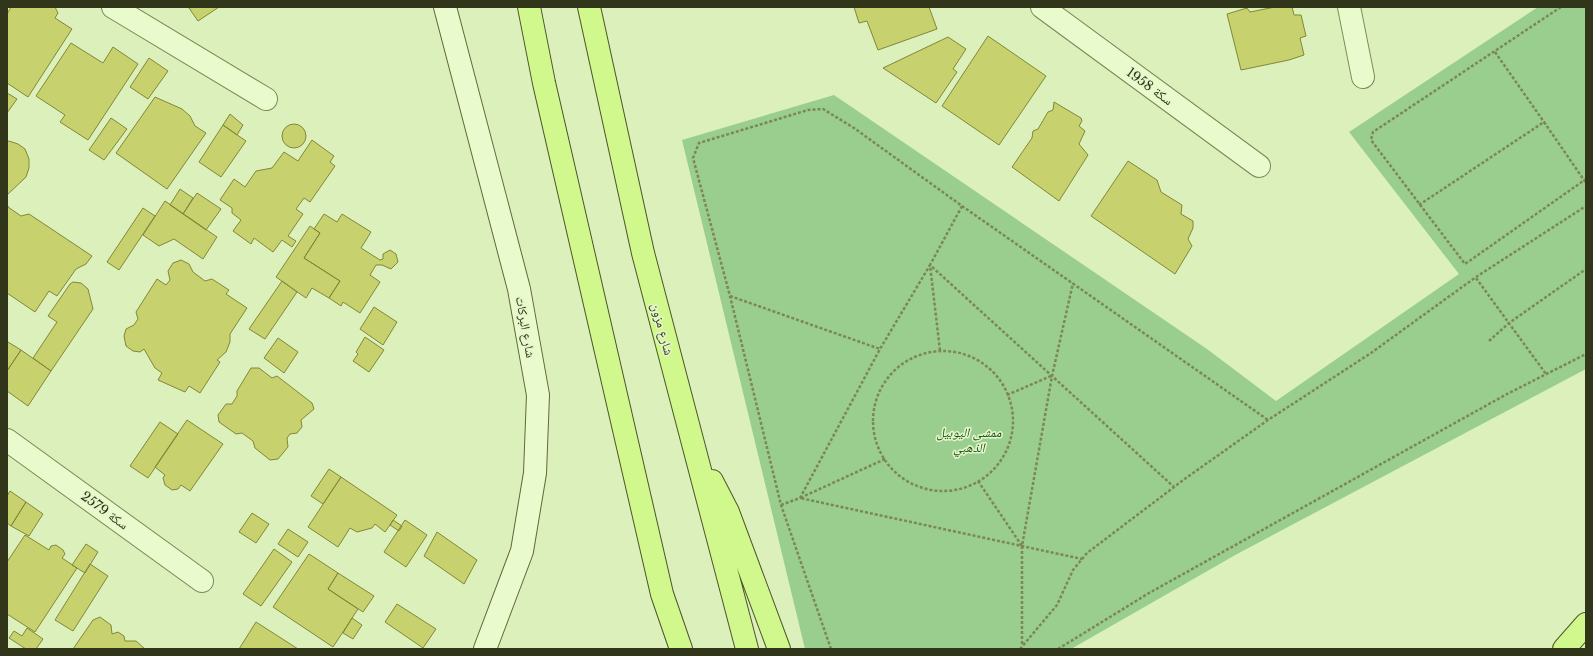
<svg xmlns="http://www.w3.org/2000/svg" width="1593" height="656" font-family="'Libre Baskerville','Noto Naskh Arabic',serif">
  <style>
    .green { fill: #9ace8e }
    .building { fill: #c7d16d; stroke: #818838 }
    .lines { fill: none; stroke-linecap: round; stroke-linejoin: round }
    .street-casing { stroke: #7c8853; stroke-width: 24 }
    .secondary-casing { stroke: #606937; stroke-width: 24 }
    .primary-casing { stroke: #4e5529; stroke-width: 24 }
    .path { stroke: #7c8853; stroke-width: 2.5; stroke-dasharray: 3 2; stroke-linecap: butt }
    .street { stroke: #e9fbcd; stroke-width: 22 }
    .secondary { stroke: #e9fbcd; stroke-width: 22 }
    .primary { stroke: #d0f88d; stroke-width: 22 }
    .labels { text-anchor: middle; stroke-width: 3; stroke-linejoin: round; paint-order: stroke }
    .street-label { font-size: 13px; fill: #31361a; stroke: #e5f7ca }
    .park-label { font-size: 13px; font-style: italic; fill: #22531f; stroke: #e5f7ca }
  </style>
  <rect width="100%" height="100%" fill="#dbf0ba"/>
  <path class="green" d="M1538,7H1586V369L1237,554L1071,649H805L682,140L834,95L1207,349L1276,401L1459,274L1349,132Z"/>
  <path class="building" d="M11,7H55L58,13L55,18L72,29L28,97L7,83V14Z
    M192,7H219L198,21L189,8Z
    M854,7H929L937,29L878,50L867,21L859,23Z
    M1275,7H1292L1294,15H1301L1306,36L1300,38L1304,55L1289,60L1241,70L1227,14L1247,8L1250,12Z
    M988,36L1046,76L999,145L942,106Z
    M948,37L966,49L953,69L957,72L936,103L883,68Z
    M71,43L103,63L113,47L138,64L88,140L60,122L65,115L36,96Z
    M149,58L168,71L148,99L130,87Z
    M7,93L17,99L7,113Z
    M155,97L182,109L190,116L195,126L206,133L167,189L116,153Z
    M1054,102L1081,118L1082,121L1079,126L1085,131L1079,144L1088,155L1059,201L1012,167L1032,138L1033,131L1038,129L1048,112L1053,110Z
    M230,114L243,125L237,135L223,125Z
    M111,118L127,129L104,160L89,150Z
    M282 136a12 12 0 1 1 24 0a12 12 0 1 1-24 0Z
    M223,125L246,141L221,177L199,162Z
    M312,140L334,156L330,162L335,166L310,202L304,198L296,209L303,214L288,236L296,241L292,247L282,240L273,252L254,238L251,244L233,231L241,220L232,213V208L220,200L234,179L245,187L256,171L272,168L284,152L298,161Z
    M9,141L18,144L25,149L29,159V168L26,177L7,195V142Z
    M1128,161L1157,180L1161,192L1182,205L1181,214L1193,221V228L1188,239L1192,246L1175,274L1091,216Z
    M180,189L193,198L183,214L170,205Z
    M197,193L221,209L206,230L183,214Z
    M165,201L217,237L203,259L174,239L159,246L143,235Z
    M7,203L8,207L21,216L29,214L92,256L86,264L76,269L57,296L49,291L35,312L7,293Z
    M143,208L155,216L119,270L107,262Z
    M324,214L337,222L342,214L371,232L361,248L380,260L383,259V254L390,250L396,254L398,262L391,269L382,265H376L370,275L380,282L360,313L343,302L341,306L329,298L340,281L304,258L320,233L314,229Z
    M310,226L320,233L304,258L340,281L329,298L312,288L306,298L276,277Z
    M181,260L189,264L193,272L205,281L212,279L229,290L226,294L247,308L230,334V342L226,352L217,360L220,362L200,393L189,386L185,392L158,380L162,373L155,368L144,349L140,352L133,351L126,346L124,336L126,329L134,325L138,319L136,312L157,279L166,285L170,280L168,271L173,263Z
    M282,281L297,292L265,339L249,329Z
    M73,282L81,283L88,289L93,309L51,371L33,358L57,322L48,316L70,284Z
    M374,307L397,322L383,345L360,329Z
    M365,337L384,350L369,372L353,361L358,354L356,352Z
    M278,338L298,352L284,373L264,358Z
    M8,342L21,350L7,371V344Z
    M21,350L51,371L28,406L7,391V371Z
    M251,368H259L272,378L277,376L312,403L314,409L301,420L302,427L297,433L290,434L287,438L288,447L278,459L270,460L255,448L253,441L242,433L236,434L219,422L218,415L226,404H232L237,396V391Z
    M187,420L223,444L190,491L181,485L178,489L172,490L165,485L163,478L165,475L155,467Z
    M160,422L178,434L148,478L130,466Z
    M329,469L341,477L323,504L311,496Z
    M341,477L397,515L385,532L375,524L372,528L357,532L350,528L338,547L308,527Z
    M10,491L26,502L11,526L7,523V496Z
    M26,502L43,514L29,536L11,526Z
    M252,513L269,524L256,543L239,532Z
    M393,520L402,526L399,531L390,525Z
    M405,520L427,535L406,567L384,552Z
    M288,529L308,542L298,557L278,544Z
    M437,532L477,560L464,584L424,556Z
    M25,535L49,550L51,546L56,545L63,550L65,554L62,558L77,568L35,632L7,614V562Z
    M86,544L98,552L85,573L72,565Z
    M274,549L292,562L261,606L243,594Z
    M309,554L338,573L328,589L358,609L333,647L273,607Z
    M90,564L108,576L73,631L55,620Z
    M338,573L374,596L363,612L328,589Z
    M397,604L436,629L423,648L385,622Z
    M100,617L111,625L112,634L118,632L124,636L125,641H136L145,649H73L93,620Z
    M352,618L362,625L353,639L343,633Z
    M256,622L298,649H239Z
    M27,628L43,639L36,649H26L9,638L14,631L22,636Z"/>
  <g class="lines">
    <defs>
      <path id="street" d="M113,7L266,99
        M1042,7L1259,166
        M1349,7L1363,77
        M7,440L202,581"/>
      <path id="secondary" d="M445,7L519,289L538,395L535,473L522,551L485,649"/>
      <path id="primary" d="M529,7L544,83L662,594L681,649
        M589,7L643,253L747,649
        M712,481L728,512L779,649
        M1564,649L1586,624"/>
    </defs>
    <use href="#street" class="street-casing"/>
    <use href="#secondary" class="secondary-casing"/>
    <use href="#primary" class="primary-casing"/>
    <path class="path" d="M1561,7L1373,132L1371,140L1465,264L1586,179
      M1495,52L1544,122
      M1419,205L1544,122L1586,183
      M962,206L930,265L1174,487
      M1476,278L1546,374
      M730,296L880,349
      M1489,341L1509,323L1586,269
      M873 421a70 70 0 1 1 140 0a70 70 0 1 1-140 0Z
      M1007,395L1051,376
      M885,459L800,498L1082,559
      M978,481L1022,546
      M781,505L800,498L880,349L930,265L940,351
      M1022,644V546L1052,376L1073,283
      M831,649L781,505L730,296L693,158L699,143L808,110L823,109L854,128L962,206L1268,420
      M1020,649L1057,605L1073,570L1087,553L1186,478L1268,420L1371,353L1476,277L1586,206
      M1058,649L1149,593L1507,394L1586,354"/>
    <use href="#street" class="street"/>
    <use href="#secondary" class="secondary"/>
    <use href="#primary" class="primary"/>
  </g>
  <g class="labels">
    <g class="street-label">
      <text transform="translate(1150 86) rotate(36)" y="5">سكة 1958</text>
      <text transform="translate(526 327) rotate(80)" y="5">شارع البركات</text>
      <text transform="translate(663 329) rotate(75)" y="5">شارع مزون</text>
      <text transform="translate(105 510) rotate(36)" y="5">سكة 2579</text>
    </g>
    <g class="park-label">
      <text x="969" y="437">ممشى اليوبيل<tspan x="969" dy="15">الذهبي</tspan></text>
    </g>
  </g>
  <rect width="1593" height="656" fill="none" stroke="#31361a" stroke-width="16"/>
</svg>
